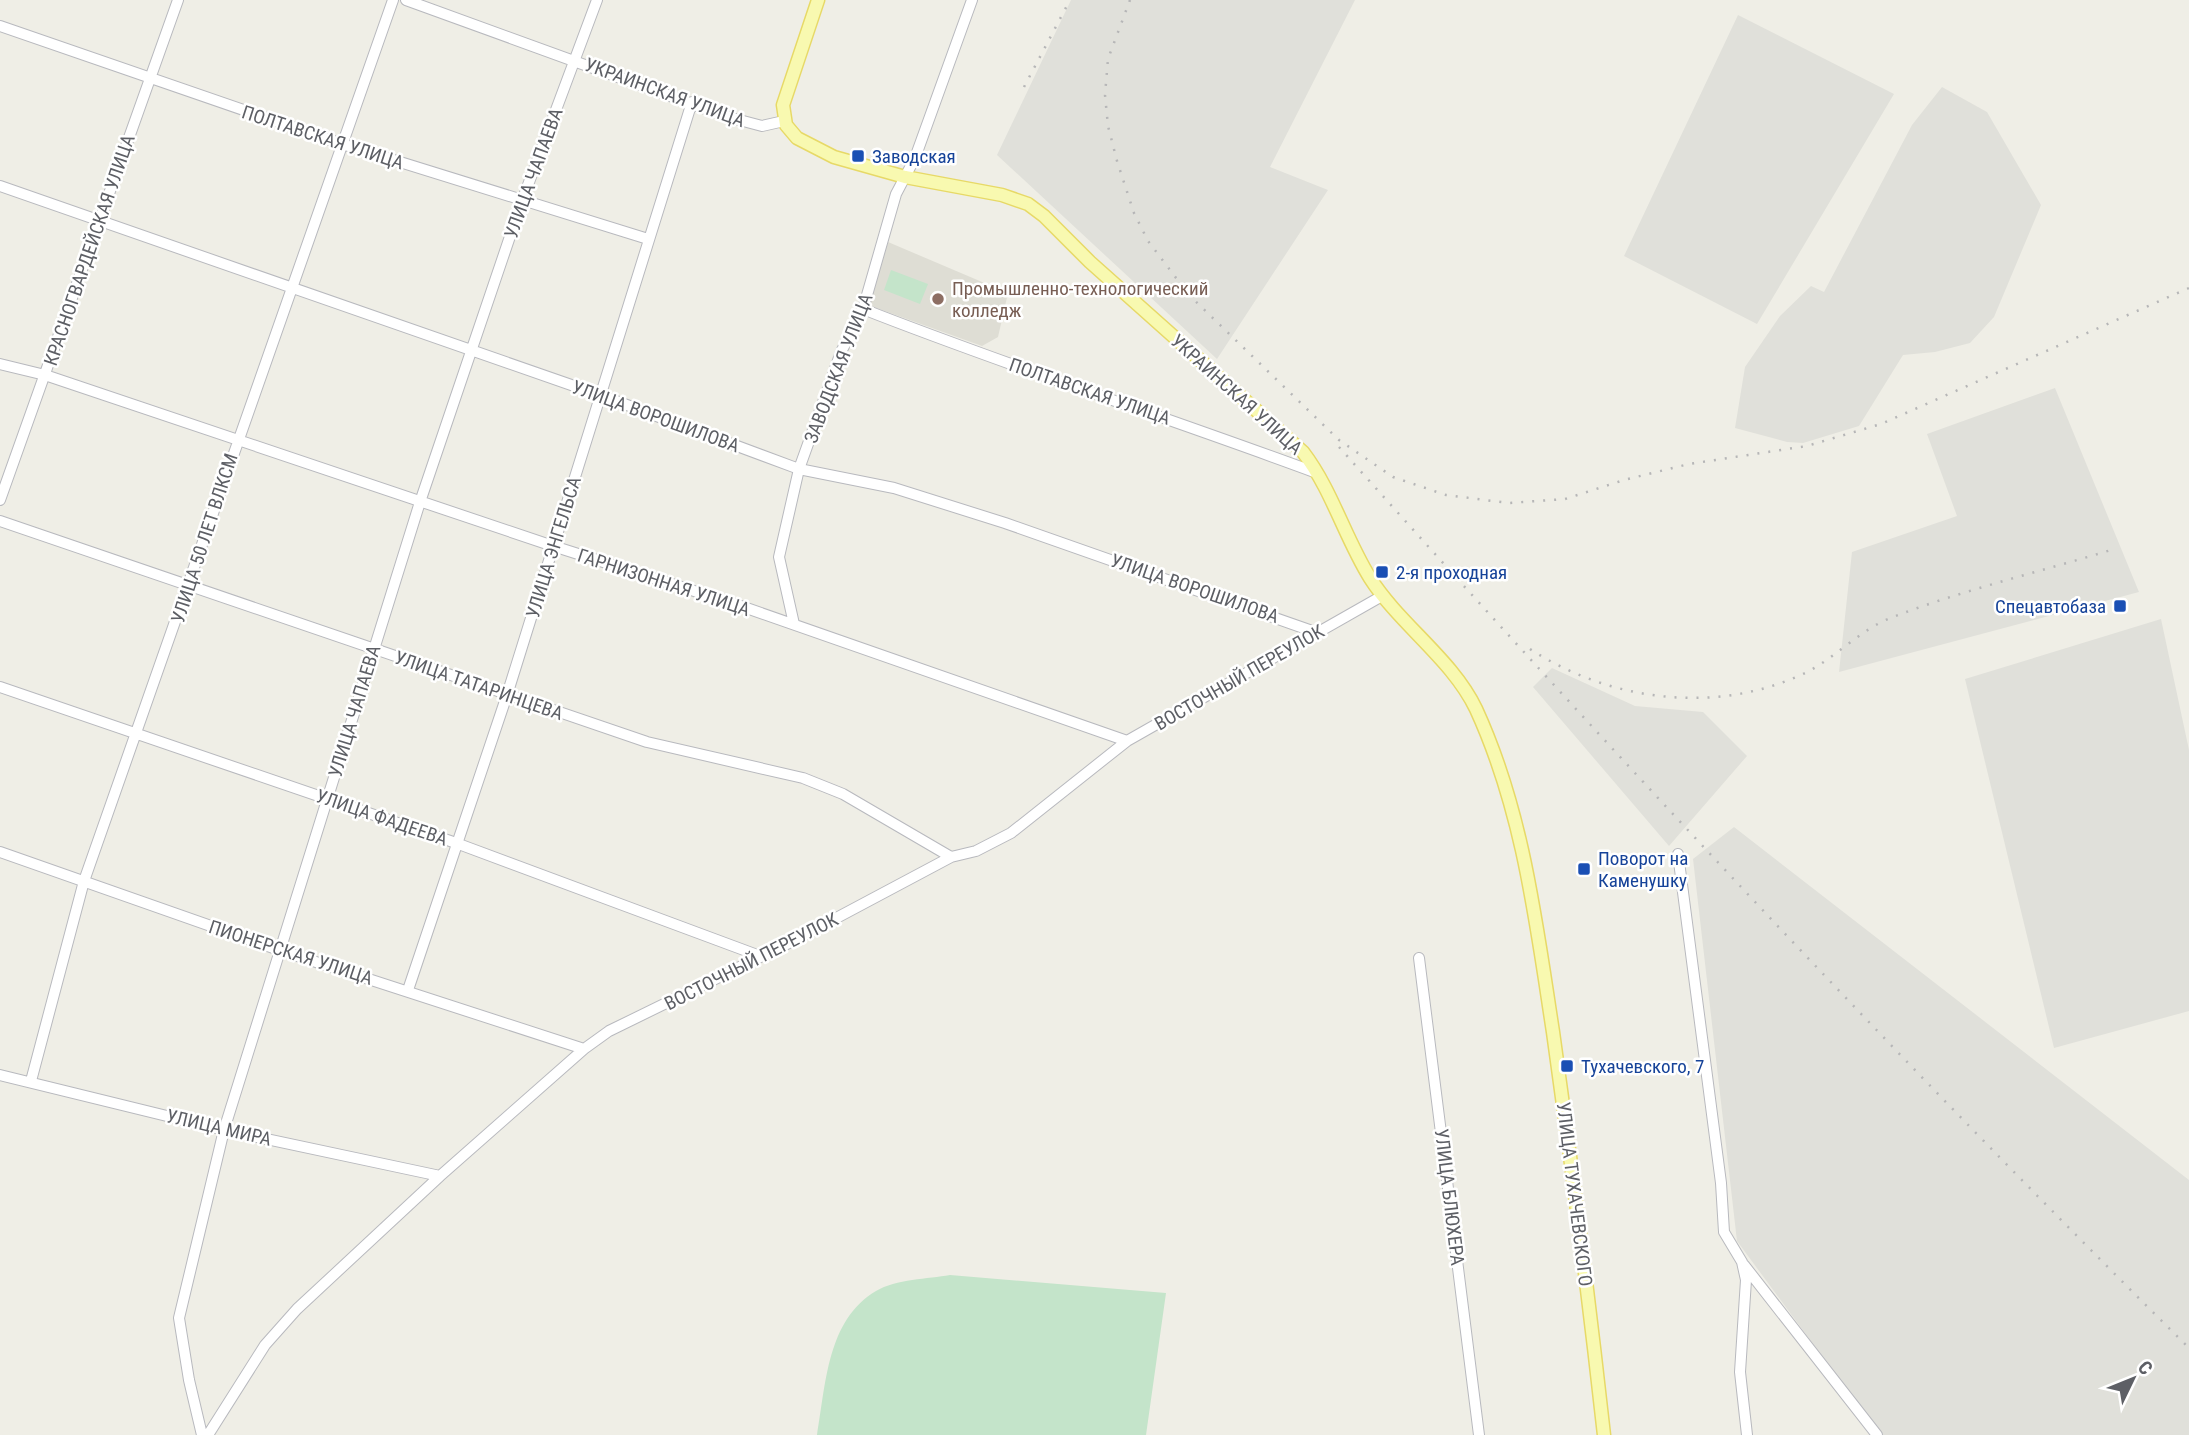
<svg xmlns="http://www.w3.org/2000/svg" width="2189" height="1435" font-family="'Roboto Condensed',sans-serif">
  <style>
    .industrial { fill: #e0e0da }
    .education { fill: #deddd4 }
    .green { fill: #c4e4ca }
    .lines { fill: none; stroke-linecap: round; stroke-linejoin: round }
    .minor-casing { stroke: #b8b9be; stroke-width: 12 }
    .major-casing { stroke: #e7d967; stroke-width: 15 }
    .minor { stroke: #fff; stroke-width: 10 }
    .major { stroke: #f8f9b0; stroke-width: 12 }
    .rail { stroke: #b6b6b7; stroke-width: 2.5; stroke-dasharray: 2 9; stroke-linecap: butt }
    .transit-dot { fill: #1a4fb4; stroke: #fff; stroke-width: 2.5 }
    .education-dot { fill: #8d6e63; stroke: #fff; stroke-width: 2.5 }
    .labels { text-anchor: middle; stroke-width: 5; stroke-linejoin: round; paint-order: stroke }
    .street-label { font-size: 19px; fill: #5d5f65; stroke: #fff }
    .transit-label { font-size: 19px; fill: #164399; stroke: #fff; text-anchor: start }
    .education-label { font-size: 19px; fill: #785e54; stroke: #fff; text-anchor: start }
  </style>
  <rect width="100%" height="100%" fill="#efeee6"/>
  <path class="industrial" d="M1071,0H1355L1270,167L1328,190L1217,359L997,155Z
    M1738,15L1894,94L1757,324L1624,256Z
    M1942,87L1987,112L2041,205L1994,317L1970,343L1935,352L1903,355L1859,426L1803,443L1787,442L1735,428L1745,367L1780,316L1811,286L1824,292L1912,125Z
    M2055,388L2139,592L1839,672L1852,552L1957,516L1927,434Z
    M2161,619L2189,750V1011L2054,1048L1965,679Z
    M1552,668L1635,706L1703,712L1747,756L1669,846L1533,687Z
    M1734,827L2189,1180V1435H1880L1737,1241L1693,859Z"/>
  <path class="education" d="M888,242L1008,293L998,337L982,346L868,305Z"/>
  <path class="green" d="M891,270L928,284L920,304L884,290Z
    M950,1275L1166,1293L1146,1435H817C826,1384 827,1320 876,1291C896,1279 928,1279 950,1275Z"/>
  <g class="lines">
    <defs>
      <path id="minor" d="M406,0L728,117L762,126L784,121
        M0,26L342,144L648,239
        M0,186L600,395L799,469L894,488L1005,523L1315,632
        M863,309C1013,368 1166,417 1317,473
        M0,364L45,375L553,546L735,604L1127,741
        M0,500L178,0
        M0,521L647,742L803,778L843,794L951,857
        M794,624L779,557L799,469L841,352L863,309L896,194L915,158L972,0
        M0,687L456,843L760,956
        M0,852L279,950L584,1049
        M1678,854L1721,1183L1724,1232L1742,1262L1746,1280L1740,1372L1747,1435
        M1419,958L1479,1435
        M408,990L507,695L692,102
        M0,1075L224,1130L440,1176
        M31,1081L84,881L393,0
        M1744,1265L1877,1435
        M202,1435L189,1380L179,1318L224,1130L420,502L522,201L597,0
        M208,1435L265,1345L297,1309L440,1176L584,1049L609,1031L795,940L951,857L976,851L1011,833L1127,741L1382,596"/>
      <path id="major" d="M818,0L783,105L786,125L797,138L834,157L905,177L1002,195L1028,204L1044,216L1090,262L1303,452C1332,490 1345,538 1370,578C1400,625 1452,659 1476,709C1523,811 1536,922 1553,1032C1572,1166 1589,1300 1604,1435"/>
    </defs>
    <use href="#minor" class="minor-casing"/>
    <use href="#major" class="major-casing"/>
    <use href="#minor" class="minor"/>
    <use href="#major" class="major"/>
    <path class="rail" d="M1130,0L1108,59L1105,95L1108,126L1117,161L1134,213L1148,241L1189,295L1339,440L1393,477L1446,495L1509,503L1565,499L1624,480L1689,464L1807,446L1881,424L2189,288
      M1024,87L1070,0
      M1339,447C1614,755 1896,1058 2189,1348
      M1530,649C1610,701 1715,715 1803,674C1835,659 1860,629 1893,617C1963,590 2039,572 2111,550"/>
  </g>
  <g class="transit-dot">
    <rect x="851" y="149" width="14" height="14" rx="3.5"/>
    <rect x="1375" y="565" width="14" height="14" rx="3.5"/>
    <rect x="2113" y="599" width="14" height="14" rx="3.5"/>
    <rect x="1577" y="862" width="14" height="14" rx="3.5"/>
    <rect x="1560" y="1059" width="14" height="14" rx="3.5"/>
  </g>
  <circle class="education-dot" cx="938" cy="299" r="7"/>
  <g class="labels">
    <g class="street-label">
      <text transform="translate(665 92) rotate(20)" y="7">УКРАИНСКАЯ УЛИЦА</text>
      <text transform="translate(323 137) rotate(18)" y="7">ПОЛТАВСКАЯ УЛИЦА</text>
      <text transform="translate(533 173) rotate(-70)" y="7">УЛИЦА ЧАПАЕВА</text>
      <text transform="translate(89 250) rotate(-71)" y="7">КРАСНОГВАРДЕЙСКАЯ УЛИЦА</text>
      <text transform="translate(838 368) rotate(-69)" y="7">ЗАВОДСКАЯ УЛИЦА</text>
      <text transform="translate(1090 391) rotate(19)" y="7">ПОЛТАВСКАЯ УЛИЦА</text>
      <text transform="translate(1237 394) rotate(42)" y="7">УКРАИНСКАЯ УЛИЦА</text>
      <text transform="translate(656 416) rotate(20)" y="7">УЛИЦА ВОРОШИЛОВА</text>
      <text transform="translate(204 538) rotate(-72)" y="7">УЛИЦА 50 ЛЕТ ВЛКСМ</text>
      <text transform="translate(553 547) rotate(-73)" y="7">УЛИЦА ЭНГЕЛЬСА</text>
      <text transform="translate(664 582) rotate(18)" y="7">ГАРНИЗОННАЯ УЛИЦА</text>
      <text transform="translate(1195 588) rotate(19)" y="7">УЛИЦА ВОРОШИЛОВА</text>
      <text transform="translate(1239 677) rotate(-30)" y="7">ВОСТОЧНЫЙ ПЕРЕУЛОК</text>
      <text transform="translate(479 685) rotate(19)" y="7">УЛИЦА ТАТАРИНЦЕВА</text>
      <text transform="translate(354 711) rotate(-73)" y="7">УЛИЦА ЧАПАЕВА</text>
      <text transform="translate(382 817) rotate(19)" y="7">УЛИЦА ФАДЕЕВА</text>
      <text transform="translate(291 952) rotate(18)" y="7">ПИОНЕРСКАЯ УЛИЦА</text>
      <text transform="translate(751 961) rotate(-27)" y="7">ВОСТОЧНЫЙ ПЕРЕУЛОК</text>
      <text transform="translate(219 1127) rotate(13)" y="7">УЛИЦА МИРА</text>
      <text transform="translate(1575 1194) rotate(83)" y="7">УЛИЦА ТУХАЧЕВСКОГО</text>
      <text transform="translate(1450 1197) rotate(83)" y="7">УЛИЦА БЛЮХЕРА</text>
    </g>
    <g class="transit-label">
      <text x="872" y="163">Заводская</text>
      <text x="1396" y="579">2-я проходная</text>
      <text x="2106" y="613" text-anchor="end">Спецавтобаза</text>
      <text x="1598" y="865">Поворот на<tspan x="1598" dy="22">Каменушку</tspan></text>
      <text x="1581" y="1073">Тухачевского, 7</text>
    </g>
    <g class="education-label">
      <text x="952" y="295">Промышленно-технологический<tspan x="952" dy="22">колледж</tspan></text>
    </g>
  </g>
  <g transform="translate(2133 1379) rotate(47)" stroke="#ffffff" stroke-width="5" paint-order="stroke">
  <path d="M0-5L12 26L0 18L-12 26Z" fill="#5d5f65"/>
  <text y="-10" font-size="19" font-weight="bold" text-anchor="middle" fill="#5d5f65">С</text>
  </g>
</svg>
